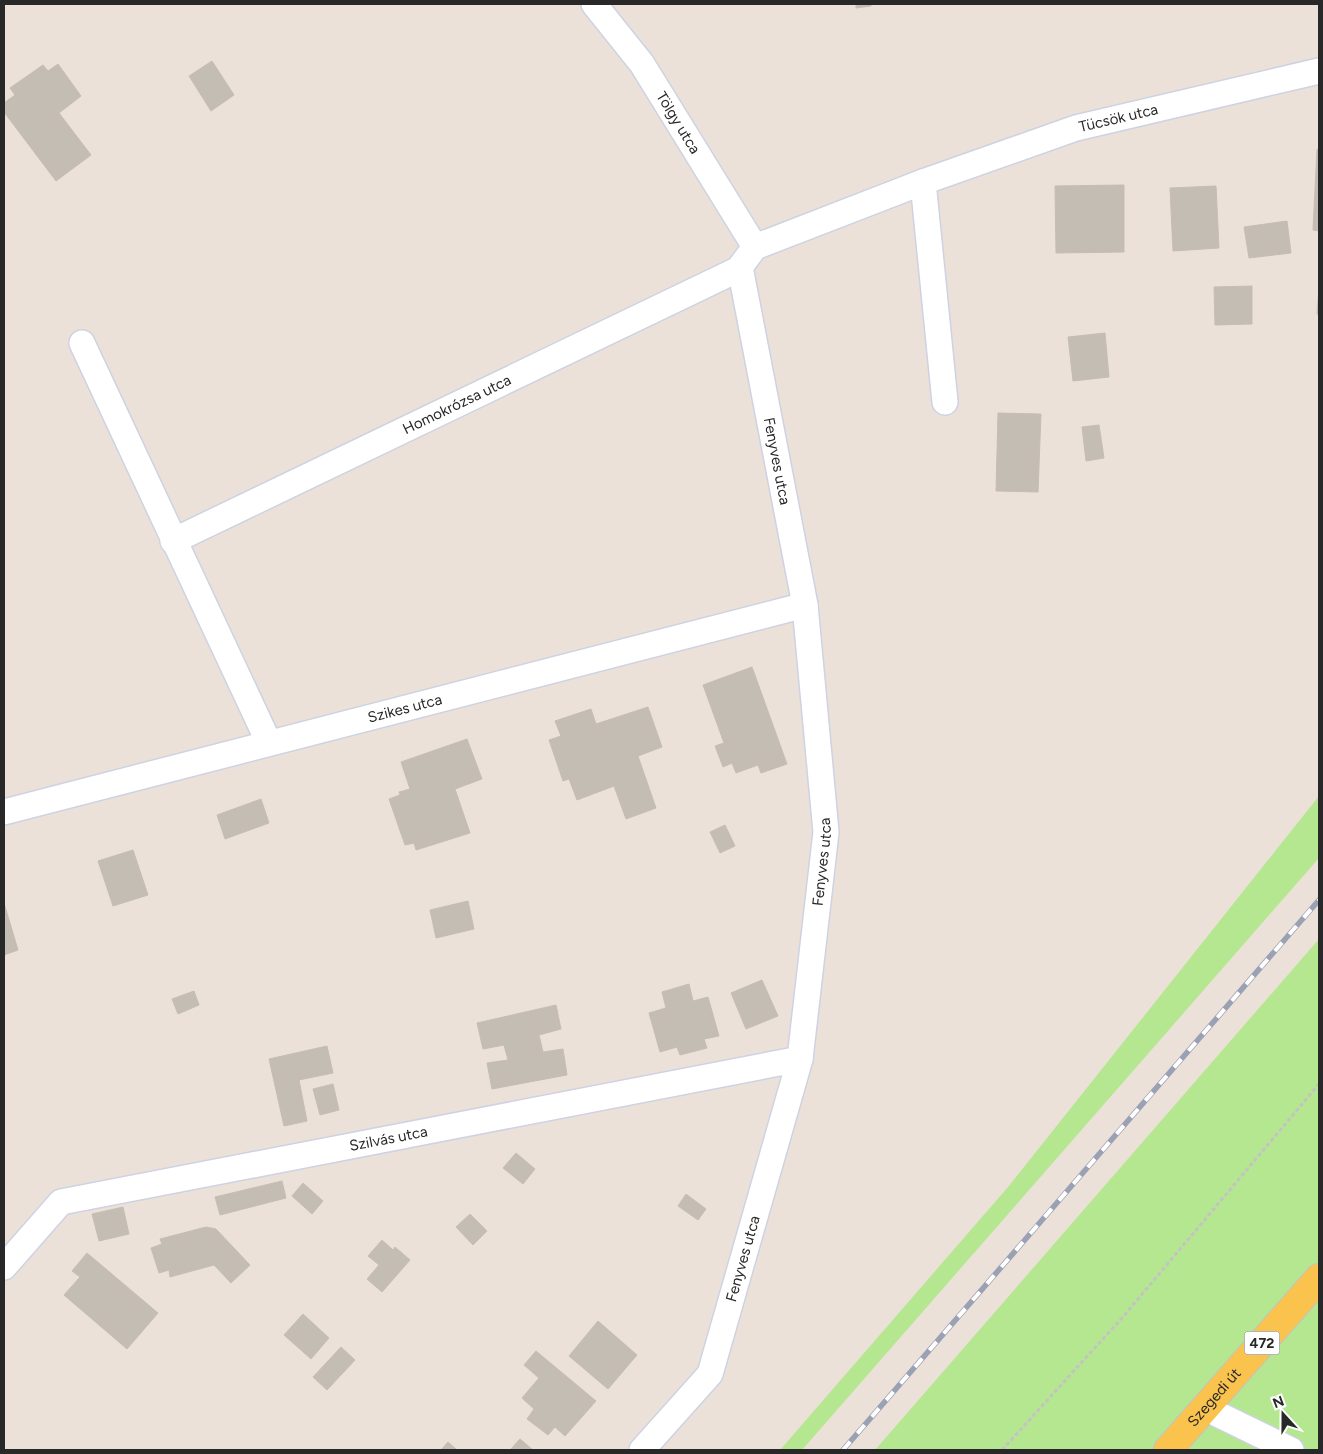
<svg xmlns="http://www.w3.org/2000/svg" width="1323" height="1454" font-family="Figtree,sans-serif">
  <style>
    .green { fill: #b5e790 }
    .building { fill: #c3bdb4; stroke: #c7bdb2 }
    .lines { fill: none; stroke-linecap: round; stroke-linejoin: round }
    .minor-casing { stroke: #cdd3e2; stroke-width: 28 }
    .primary-casing { stroke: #c3c3c3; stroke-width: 30 }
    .path { stroke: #c3c3c3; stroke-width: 3; stroke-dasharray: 4 2.5; stroke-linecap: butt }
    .minor { stroke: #fff; stroke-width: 25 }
    .primary { stroke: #fac34e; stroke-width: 28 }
    .rail-casing { stroke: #9ba1b4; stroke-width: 5.5 }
    .rail { stroke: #fff; stroke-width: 4; stroke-dasharray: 11; stroke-linecap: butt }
    .labels { text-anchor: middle; stroke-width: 4; stroke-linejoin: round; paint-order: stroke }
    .shield { fill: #fff; stroke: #686868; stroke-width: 1 }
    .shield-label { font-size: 14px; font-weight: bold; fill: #282828 }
    .street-label { font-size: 15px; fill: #282828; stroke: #fff }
  </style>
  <rect width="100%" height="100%" fill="#ece1d8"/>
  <path class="green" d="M1319,796V858L802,1450H780L1008,1187Z
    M1319,939V1450H875Z"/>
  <path class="building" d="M856,4H871V6L856,8Z
    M212,61L234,95L211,111L189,76Z
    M58,64L81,96L59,113L91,155L56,181L4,112V103L15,95L10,88L43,65L48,71Z
    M1317,149L1319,150V231L1313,230Z
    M1124,185V252L1056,253L1055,186Z
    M1216,186L1219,248L1173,251L1170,188Z
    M1287,221L1291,253L1249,258L1244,227Z
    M1252,286V324L1215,325L1214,287Z
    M1319,287V314H1317Z
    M1105,333L1109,377L1073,381L1068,337Z
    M998,413L1041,414L1038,492L996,491Z
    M1099,425L1104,458L1086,461L1082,427Z
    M752,667L787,764L761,773L758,765L736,773L732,763L723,767L715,746L724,743L703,685Z
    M648,707L662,747L638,756L656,808L626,819L614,786L577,800L569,779L563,781L549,740L561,736L555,721L591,709L596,724Z
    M467,739L482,779L455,789L470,833L416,850L414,843L405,845L389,799L400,795L399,792L410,789L401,762Z
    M261,799L269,823L225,839L217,815Z
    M725,825L735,846L720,853L710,832Z
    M133,850L148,895L113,906L98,861Z
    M468,901L474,929L436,938L430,910Z
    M4,903L18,950L4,955Z
    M762,980L778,1016L746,1029L731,993Z
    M689,984L693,1001L708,997L719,1036L704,1039L707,1048L680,1055L677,1047L660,1052L649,1013L666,1008L662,992Z
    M194,991L199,1005L178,1014L172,999Z
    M556,1005L561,1029L539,1035L543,1052L563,1049L567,1075L492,1089L487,1063L508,1060L504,1045L483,1049L477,1023Z
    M327,1046L333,1073L299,1080L307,1121L284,1126L269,1059Z
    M333,1084L339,1110L320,1115L313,1089Z
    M516,1153L535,1169L523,1184L503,1168Z
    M282,1181L286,1198L220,1215L215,1197Z
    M303,1183L323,1201L312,1214L292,1196Z
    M686,1194L706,1209L698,1220L678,1206Z
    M123,1207L129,1234L99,1241L92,1214Z
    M470,1214L487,1231L473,1245L456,1227Z
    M206,1227L216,1229L250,1265L231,1283L214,1265L170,1277L169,1270L159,1273L151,1248L162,1244L160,1239Z
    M382,1240L393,1250L395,1247L410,1260L382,1292L367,1279L379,1265L368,1256Z
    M87,1253L158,1313L127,1349L64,1295L80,1277L72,1271Z
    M303,1314L329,1338L311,1359L284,1335Z
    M598,1321L637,1355L608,1389L569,1356Z
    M341,1347L355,1360L327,1390L313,1377Z
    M536,1351L596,1401L565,1436L555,1427L548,1435L527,1419L534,1409L522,1398L539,1378L524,1365Z
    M520,1439L533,1450H510Z
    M448,1442L457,1450H441Z"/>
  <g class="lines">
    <defs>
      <g id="minor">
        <path id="s1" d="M594,4L642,64L755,247"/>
        <path d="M923,182L945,402"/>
        <path id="s2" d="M755,247L923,182L1076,128L1319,71"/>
        <path d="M82,343L269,743"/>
        <path id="s3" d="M173,541L741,268"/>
        <path id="s4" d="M4,812L805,605"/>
        <path id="s5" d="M4,1267L61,1202L800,1059"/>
        <path d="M1205,1408L1291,1450"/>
        <path id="s6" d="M642,1450L710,1374L800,1059L826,832L805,605L740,267L755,247"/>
      </g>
      <g id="primary">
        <path id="s7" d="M1168,1450L1319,1278"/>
      </g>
    </defs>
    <use href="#minor" class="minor-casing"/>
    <use href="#primary" class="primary-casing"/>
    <path class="path" d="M1002,1450L1122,1318L1319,1084"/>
    <use href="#minor" class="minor"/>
    <use href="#primary" class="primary"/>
    <defs>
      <path id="rail" d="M843,1450L1319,900"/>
    </defs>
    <use href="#rail" class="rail-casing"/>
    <use href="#rail" class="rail"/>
  </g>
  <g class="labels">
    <rect class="shield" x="1244.5" y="1331.5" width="35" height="23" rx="4"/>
    <g class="shield-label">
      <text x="1262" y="1348">472</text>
    </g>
    <g class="street-label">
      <text dy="5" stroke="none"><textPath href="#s2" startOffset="386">Tücsök utca</textPath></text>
      <text dy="5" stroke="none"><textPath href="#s1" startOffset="146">Tölgy utca</textPath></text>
      <text dy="5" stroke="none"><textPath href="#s3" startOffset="315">Homokrózsa utca</textPath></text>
      <text transform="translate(777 461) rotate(79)" y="5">Fenyves utca</text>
      <text dy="5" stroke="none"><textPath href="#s4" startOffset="414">Szikes utca</textPath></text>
      <text dy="5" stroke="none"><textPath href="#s6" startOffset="628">Fenyves utca</textPath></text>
      <text dy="5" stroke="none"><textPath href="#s5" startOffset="420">Szilvás utca</textPath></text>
      <text dy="5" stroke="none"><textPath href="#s6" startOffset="222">Fenyves utca</textPath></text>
      <text dy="5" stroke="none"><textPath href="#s7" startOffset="70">Szegedi út</textPath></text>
    </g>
  </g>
  <rect width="1323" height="1454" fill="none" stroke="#282828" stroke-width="10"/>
  <g transform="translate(1283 1414) rotate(339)" stroke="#ffffff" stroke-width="4" paint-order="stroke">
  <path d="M0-4L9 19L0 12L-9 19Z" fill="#282828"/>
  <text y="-8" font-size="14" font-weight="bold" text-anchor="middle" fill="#282828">N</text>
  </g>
</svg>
